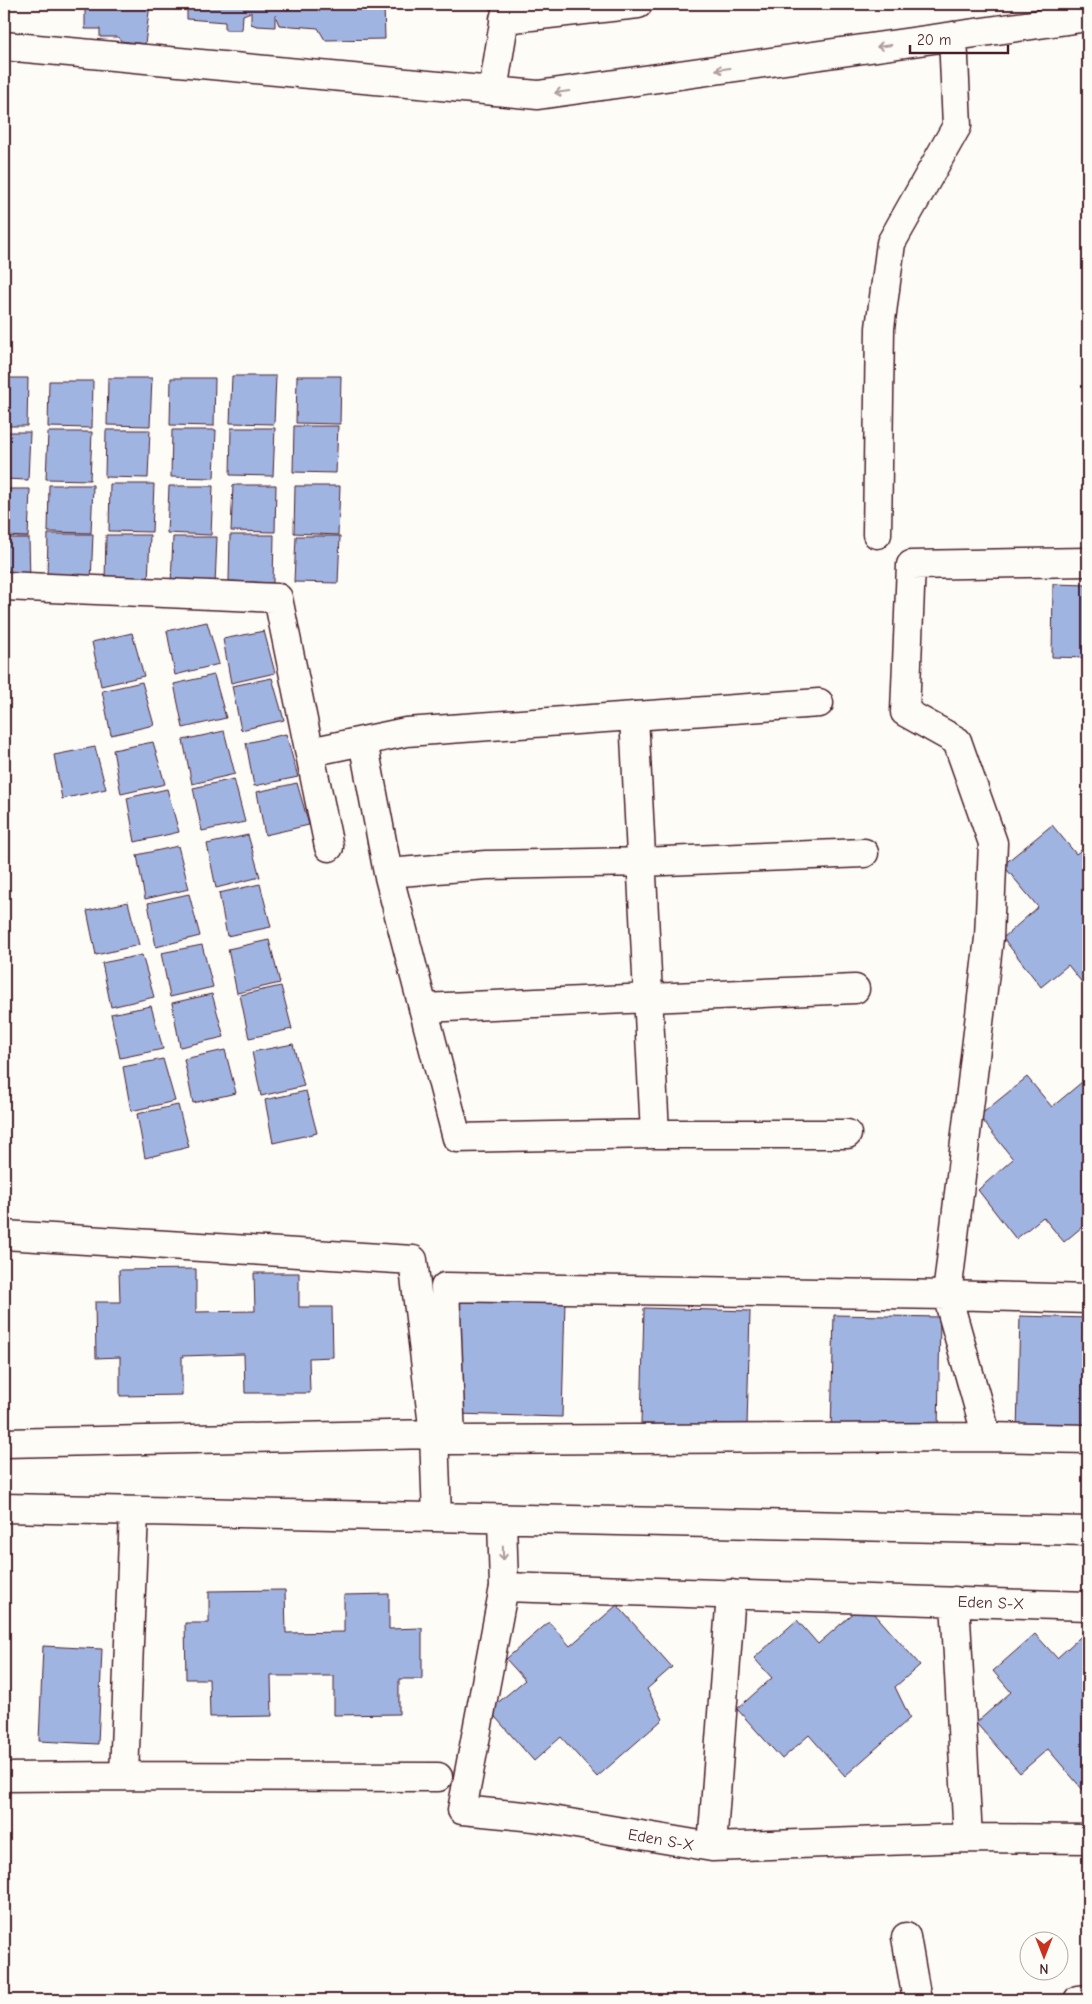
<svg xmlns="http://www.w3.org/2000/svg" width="1092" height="2004" font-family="'Comic Neue',sans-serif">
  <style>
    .building { fill: #a0b4e2; stroke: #4a1f2b }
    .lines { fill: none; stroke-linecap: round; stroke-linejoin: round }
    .street-casing { stroke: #4a1f2b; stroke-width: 31 }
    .street { stroke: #fdfcf7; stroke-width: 28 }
    .oneway { stroke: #ac999b }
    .labels { text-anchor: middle; stroke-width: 4; stroke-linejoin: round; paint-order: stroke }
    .street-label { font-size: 16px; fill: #4a1f2b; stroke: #fdfcf7 }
  </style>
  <rect width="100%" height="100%" fill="#fdfcf7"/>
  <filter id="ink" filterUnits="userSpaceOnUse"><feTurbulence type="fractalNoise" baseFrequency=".02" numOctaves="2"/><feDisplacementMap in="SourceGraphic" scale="10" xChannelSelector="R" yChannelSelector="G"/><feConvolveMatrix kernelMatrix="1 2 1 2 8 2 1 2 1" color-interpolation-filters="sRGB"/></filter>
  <g filter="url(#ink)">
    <path class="building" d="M85,4H150L145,44L121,41L118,37H100V29H85Z
      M187,4H384L385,39L325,40L318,28L279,25L275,15V27L257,26L251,24V12L243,15L242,30H225V22L187,19Z
      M232,376H276L274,424L230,423Z
      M297,376H341L340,424L296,423Z
      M4,378H28L27,426H4Z
      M108,378H152L150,426L107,425Z
      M171,378H215L214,426L170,425Z
      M49,381H93L92,428L48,427Z
      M294,426H338L336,473L293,472Z
      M231,428H275L273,476L230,475Z
      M106,430H150L148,478L105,477Z
      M172,430H216L214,478L171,477Z
      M4,432H30L28,480L4,479Z
      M48,432H92L90,480L46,479Z
      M110,484H154L152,532L109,531Z
      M49,485H93L91,533L48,532Z
      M233,485H276L275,532L231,531Z
      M169,486H213L211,535L167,533Z
      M295,486H340L338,535L294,533Z
      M4,489H30L28,537L4,536Z
      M48,534H93L91,582L47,581Z
      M106,535H150L148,583L105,582Z
      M230,535H274L273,583L229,581Z
      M296,536H340L338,583L294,582Z
      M173,537H217L215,585L171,584Z
      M4,538H29L30,582L4,581Z
      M1053,584L1088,585L1087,658L1052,657Z
      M207,622L219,664L175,675L167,631Z
      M264,631L275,673L231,683L223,639Z
      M132,633L144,676L101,686L92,642Z
      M214,675L226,718L183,728L174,684Z
      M272,678L284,720L241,730L232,686Z
      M142,682L154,725L111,735L102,691Z
      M224,731L235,774L192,784L183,740Z
      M286,734L298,777L254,786L246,743Z
      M153,742L165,784L121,794L113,750Z
      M95,747L106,789L62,799L54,755Z
      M234,779L245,822L202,831L193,788Z
      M297,783L309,825L265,835L257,792Z
      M167,789L179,832L135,842L127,798Z
      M1052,825L1076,854L1088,845V990L1068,965L1041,987L1003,938L1038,907L1003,865Z
      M248,835L260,877L216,888L207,844Z
      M178,846L189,889L145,899L137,855Z
      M260,884L271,927L227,936L219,893Z
      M189,894L200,936L156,947L148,903Z
      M128,902L139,945L96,955L87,911Z
      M269,940L280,983L237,993L228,949Z
      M202,945L213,987L170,997L161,953Z
      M142,955L154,997L111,1007L102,963Z
      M281,986L292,1029L249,1038L240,995Z
      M212,994L224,1037L180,1047L172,1003Z
      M151,1006L163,1049L120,1058L111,1014Z
      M293,1044L304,1086L261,1096L252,1052Z
      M225,1050L236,1093L193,1103L184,1059Z
      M163,1059L175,1101L131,1111L123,1067Z
      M1027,1077L1052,1107L1088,1077V1222L1064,1242L1043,1217L1016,1239L978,1190L1013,1159L979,1116Z
      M306,1091L317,1133L273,1143L265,1100Z
      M178,1105L189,1147L145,1158L137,1114Z
      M196,1269V1312L255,1311L254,1273H299V1307H332L333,1357L309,1358L310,1393H245L244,1354L182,1356V1395L120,1396V1357L96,1358L95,1302H120L119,1270Z
      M458,1299L565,1301L562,1417L456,1414Z
      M644,1308L750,1311L747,1426L641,1424Z
      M834,1315L940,1317L938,1432L831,1430Z
      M1020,1316L1088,1318V1434L1017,1432Z
      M285,1590L286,1633L344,1632V1595L389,1594V1629L422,1628V1679H399V1714L334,1715V1676H271L272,1716L210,1717L209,1679H186L185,1623H209V1591Z
      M865,1603L920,1665L895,1687L910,1718L845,1776L809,1735L782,1759L737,1709L772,1678L754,1658L797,1620L818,1644Z
      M617,1605L672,1667L647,1689L663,1719L597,1777L561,1737L534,1761L489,1710L525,1680L506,1659L549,1622L570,1646Z
      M1088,1630V1785L1083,1790L1048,1749L1020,1773L976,1723L1011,1692L993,1671L1035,1634L1057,1658Z
      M43,1646L102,1649L98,1744L39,1741Z"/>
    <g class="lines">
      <defs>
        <path id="street" d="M504,19L638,4
          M4,46L538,95L1088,17
          M493,91L507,4
          M877,534L880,328L891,243L957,126L953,36
          M4,586L278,598L329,847
          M363,741L388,873L457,1138L655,1134L634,716
          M310,752L406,732L819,703
          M388,873L486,865L641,862L864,853
          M423,1008L855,989
          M655,1134H847
          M4,1235L413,1260L434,1434L437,1517
          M1088,1299L947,1295L445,1287L451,1440L987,1437L1088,1439
          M987,1437L947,1295L989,938L993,843L957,741L905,712L911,565L1088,562
          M4,1443L434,1434
          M4,1508L1088,1531
          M502,1519L504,1587L462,1810L534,1817L712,1847L968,1838L1088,1839
          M504,1587L1088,1606
          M955,1601L968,1838
          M124,1776L438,1777
          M4,1777L124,1776L134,1511
          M712,1847L731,1594
          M906,1937L917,2000
          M1078,2000L1088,1999"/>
      </defs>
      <use href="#street" class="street-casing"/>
      <use href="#street" class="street"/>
    </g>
    <defs><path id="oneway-shaft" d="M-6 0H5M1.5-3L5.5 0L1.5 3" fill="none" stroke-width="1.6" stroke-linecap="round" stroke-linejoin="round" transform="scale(1.25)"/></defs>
    <g class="oneway">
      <use href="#oneway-shaft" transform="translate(884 46) rotate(172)"/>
      <use href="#oneway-shaft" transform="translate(723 69) rotate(172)"/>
      <use href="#oneway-shaft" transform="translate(562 92) rotate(172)"/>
      <use href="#oneway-shaft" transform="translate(503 1553) rotate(89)"/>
    </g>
  </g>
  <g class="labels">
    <g class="street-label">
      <text transform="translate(991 1602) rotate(2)" y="6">Eden S-X</text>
      <text transform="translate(661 1839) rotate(10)" y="6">Eden S-X</text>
    </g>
  </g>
  <rect width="1092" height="2004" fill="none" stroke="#fdfcf7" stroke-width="20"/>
  <rect x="10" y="10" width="1072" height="1984" fill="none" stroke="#4a1f2b" stroke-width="2" filter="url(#ink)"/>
  <g transform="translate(1044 1956) rotate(180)"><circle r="24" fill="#fdfcf7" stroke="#b5a4a5"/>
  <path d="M0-4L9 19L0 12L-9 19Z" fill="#c8321e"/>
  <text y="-8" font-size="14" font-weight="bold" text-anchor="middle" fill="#4a1f2b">N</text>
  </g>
  <path d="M910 45v8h98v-8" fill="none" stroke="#4a1f2b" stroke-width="2.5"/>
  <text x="917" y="45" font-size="15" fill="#4a1f2b" stroke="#fdfcf7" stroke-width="4" paint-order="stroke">20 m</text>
</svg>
